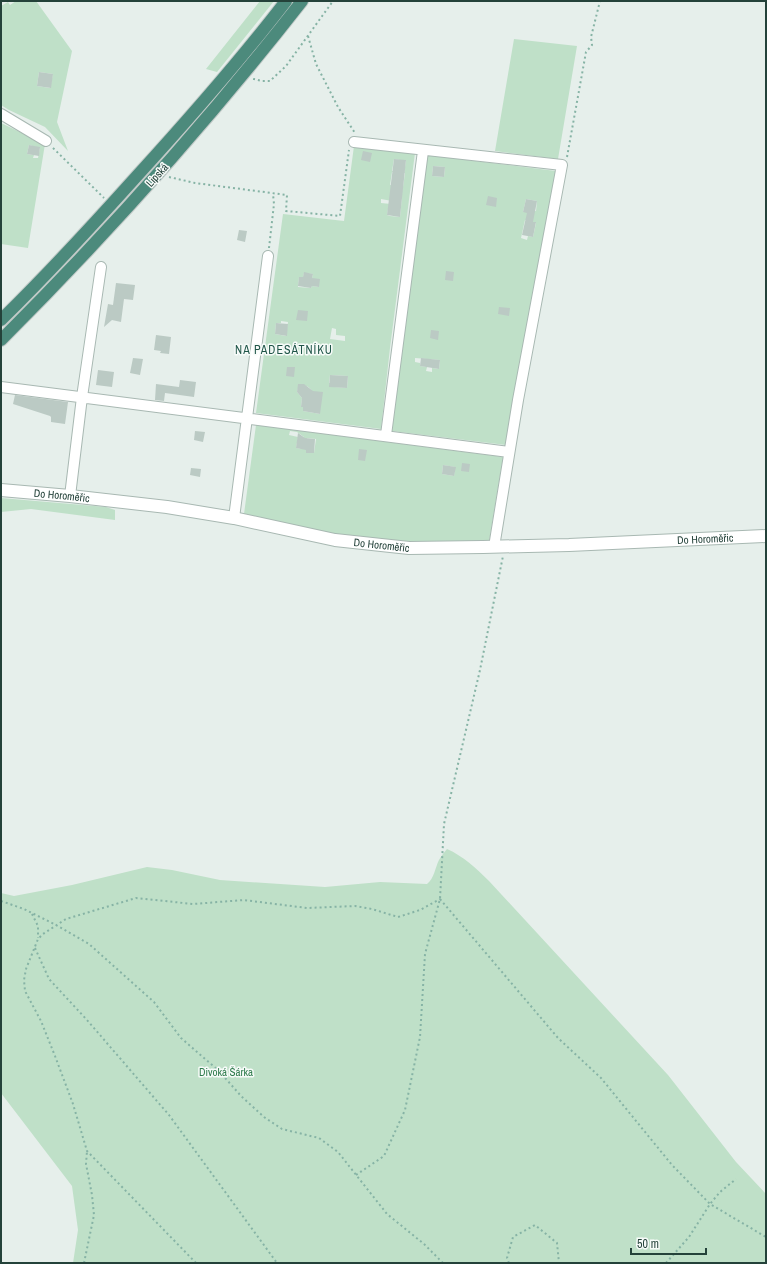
<svg xmlns="http://www.w3.org/2000/svg" width="767" height="1264" font-family="'Archivo Narrow',sans-serif">
  <style>
    .green { fill: #bfe0c8; fill-rule: evenodd }
    .building { fill: #bbcac4 }
    .lines { fill: none; stroke-linecap: round; stroke-linejoin: round }
    .minor-casing { stroke: #a8b8b2; stroke-width: 12 }
    .tertiary-casing { stroke: #a8b8b2; stroke-width: 14 }
    .trunk-casing { stroke: #c2cac8; stroke-width: 14 }
    .path { stroke: #86b3a5; stroke-width: 2; stroke-dasharray: 2 3; stroke-linecap: butt }
    .minor { stroke: #fff; stroke-width: 10 }
    .tertiary { stroke: #fff; stroke-width: 12 }
    .trunk { stroke: #4c8a7c; stroke-width: 12 }
    .labels { text-anchor: middle; stroke-width: 3; stroke-linejoin: round; paint-order: stroke }
    .street-label { font-size: 11px; fill: #24423a; stroke: #f7fbf9 }
    .park-label { font-size: 11px; fill: #2d7a4b; stroke: #f7fbf9 }
    .neighbourhood-label { font-size: 12px; letter-spacing: 1px; fill: #1f5548; stroke: #f7fbf9 }
  </style>
  <rect width="100%" height="100%" fill="#e6efeb"/>
  <path class="green" d="M16,1H36L72,51L57,122L68,151L45,127L9,110L1,105V6L8,2L10,5ZM39,72L53,74L50,88L37,86Z
    M260,1H274L217,72L206,69Z
    M514,39L577,46L558,159L495,151Z
    M1,123L45,144L28,248L1,244ZM29,145L40,148L38,158H33L34,155L27,154Z
    M354,146L415,153L390,348L381,429L256,413L283,214L344,221ZM394,159L406,161L404,173L392,171ZM392,172L405,173L403,187L390,185ZM402,197L400,217L390,216L387,215L388,209L391,204L381,203V199L392,201ZM304,273L313,274L312,278L319,287L312,286L311,288L298,287L299,277H303ZM281,321L288,322L286,336L275,334L276,323H281ZM332,328L336,329V335L345,336V341L330,339ZM330,375L348,376L347,388L334,387V383H329ZM299,384C316,386 316,400 320,414L303,411V407H301L302,398L297,392Z
    M427,155L556,171L513,399L506,445L392,431ZM433,166L445,167L444,177L432,176ZM526,199L537,201L536,211L523,212ZM525,220L536,223L533,237L528,236L527,240L521,238ZM415,358L440,360L439,369L432,368V372L426,371L427,367L420,366V363L415,362Z
    M256,425L503,457L489,542H408L333,534L244,514ZM290,431L297,432L304,437L302,449L296,448L298,437L289,435ZM307,438L316,439L314,453L306,452ZM443,465L455,467L454,476L442,474Z
    M1,498L106,507L115,510V520L31,509L1,512Z
    M447,849C463,856 476,868 489,881L668,1075L736,1162L766,1194V1263H73L78,1230L72,1186L1,1093V893L14,896L72,885L147,867L172,870L220,880L325,887L380,882L427,884C434,879 435,868 439,860C441,856 444,853 447,849Z"/>
  <path class="building" d="M39,72L53,74L51,88L37,86Z
    M29,145L40,147L39,156L27,154Z
    M363,151L372,153L370,162L361,160Z
    M394,159L406,160L400,217L387,215Z
    M433,166L445,167L444,177L432,176Z
    M488,196L497,198L496,207L486,205Z
    M526,199L537,201L533,222H536L533,237L522,235L527,213L523,212Z
    M239,230L247,231L245,242L237,240Z
    M446,271L454,272L453,281L445,280Z
    M304,272L313,274L312,278L320,279L319,287L312,286L311,288L298,286L299,277H303Z
    M116,283L135,285L133,300L124,299L121,322L112,320L104,327L108,304L113,305Z
    M499,307L510,308L509,316L498,314Z
    M298,310L308,311L307,321L296,320Z
    M276,323L288,324L287,336L275,334Z
    M431,330L439,331L438,340L430,338Z
    M156,335L171,337L169,354L160,353L161,351L154,350Z
    M133,358L143,359L140,375L130,373Z
    M421,358L440,360L439,369L420,366Z
    M287,367H295L294,377L286,376Z
    M98,370L114,372L112,387L96,385Z
    M330,375L348,376L347,388L329,387Z
    M180,380L196,382L194,397L165,393L164,401L155,400L156,384L179,387Z
    M298,384H304L313,391L323,392L320,414L303,411V407H301L302,398L297,392Z
    M15,395L68,402L65,424L51,422V417L50,416L13,404Z
    M195,431L205,432L203,442L194,440Z
    M298,433L305,438L315,439L314,453H306V450L296,448Z
    M359,449L367,450L365,461L358,460Z
    M462,463L470,464L469,472L461,471Z
    M443,465L456,467L454,476L442,474Z
    M191,468L201,469L200,477L190,475Z"/>
  <g class="lines">
    <defs>
      <path id="minor" d="M1,114L46,141
        M354,142L562,165L518,400L494,547
        M1,387L509,452
        M386,435L423,151
        M70,496L82,397L101,267
        M234,518L268,256"/>
      <g id="tertiary">
        <path id="s1" d="M1,490L70,496L167,507L234,518L335,540L409,548L483,547L569,545L766,536"/>
      </g>
      <path id="trunk" d="M1,320C48,274 92,226 136,177C188,120 239,62 286,1
        M1,340C108,233 209,120 302,1"/>
    </defs>
    <use href="#minor" class="minor-casing"/>
    <use href="#tertiary" class="tertiary-casing"/>
    <use href="#trunk" class="trunk-casing"/>
    <path class="path" d="M308,36L316,64L338,107L355,133
      M254,80V79L262,81H270L286,66L333,1
      M53,148L104,198
      M567,157L586,52L592,45L591,37L600,1
      M169,177L195,183L287,195L286,211L340,216L349,150
      M269,248L274,204L273,194
      M440,899L558,1038L601,1078L672,1165L710,1204L766,1237
      M1,901L24,909L56,925L89,944L154,1002L181,1038L219,1071L241,1096L264,1117L282,1129L319,1138L338,1152L387,1214L424,1244L443,1263
      M32,914L38,926V938
      M35,948L49,979L87,1020L169,1115L277,1263
      M356,1175L384,1156L405,1110L420,1037L425,954L440,899L444,824L480,670L503,556
      M84,1263L94,1215L92,1195L86,1164L87,1151
      M196,1263L87,1151L73,1104L55,1056L41,1021L25,991L24,980L26,969L38,939L43,934L66,919L136,898L193,904L244,900L307,908L355,906L372,909L398,917L420,910L440,899
      M509,1263L507,1258L513,1237L535,1225L557,1243L559,1263
      M666,1263L689,1237L710,1204L720,1192L736,1179"/>
    <use href="#minor" class="minor"/>
    <use href="#tertiary" class="tertiary"/>
    <use href="#trunk" class="trunk"/>
  </g>
  <g class="labels">
    <g class="street-label">
      <text transform="translate(157 175) rotate(-48)" y="4">Lipská</text>
      <text dy="4" stroke="none"><textPath href="#s1" startOffset="61">Do Horoměřic</textPath></text>
      <text dy="4" stroke="none"><textPath href="#s1" startOffset="709">Do Horoměřic</textPath></text>
      <text dy="4" stroke="none"><textPath href="#s1" startOffset="385">Do Horoměřic</textPath></text>
    </g>
    <g class="park-label">
      <text x="226" y="1076">Divoká Šárka</text>
    </g>
    <g class="neighbourhood-label">
      <text x="284" y="354">NA PADESÁTNÍKU</text>
    </g>
  </g>
  <rect width="767" height="1264" fill="none" stroke="#24423a" stroke-width="4"/>
  <path d="M631 1248v6h75v-6" fill="none" stroke="#24423a" stroke-width="2"/>
  <text x="637" y="1248" font-size="12" fill="#24423a" stroke="#f7fbf9" stroke-width="3" paint-order="stroke">50 m</text>
</svg>
